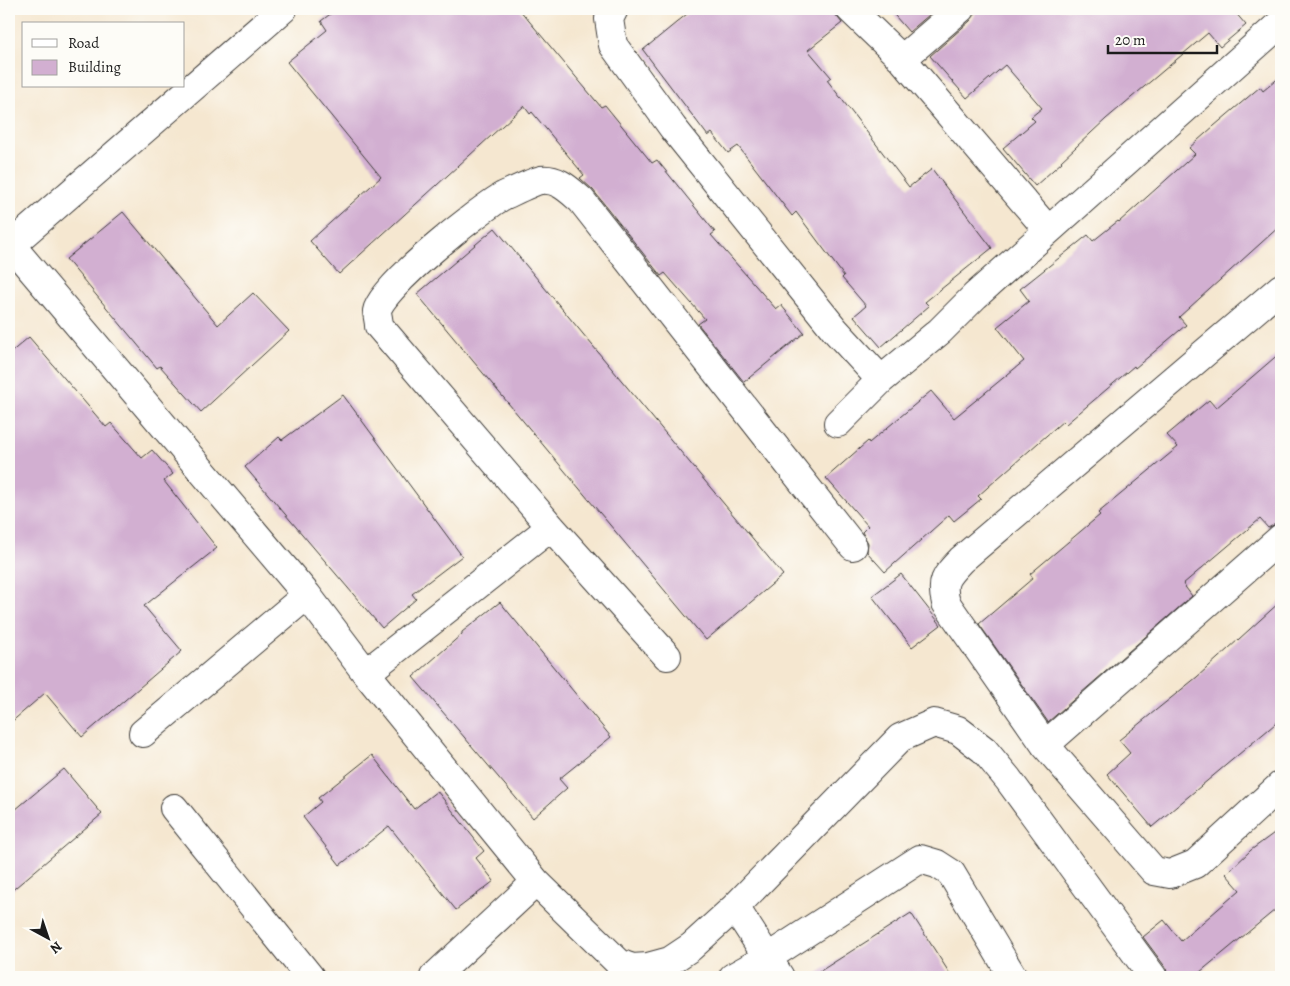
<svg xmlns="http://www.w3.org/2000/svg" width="1290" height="986" font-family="Alegreya,serif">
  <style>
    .building { fill: #d2afd1 }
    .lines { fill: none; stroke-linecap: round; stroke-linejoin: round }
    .minor-casing { stroke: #3d3a37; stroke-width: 30 }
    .minor { stroke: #fff; stroke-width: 28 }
  </style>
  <rect width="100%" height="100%" fill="#fdfcf7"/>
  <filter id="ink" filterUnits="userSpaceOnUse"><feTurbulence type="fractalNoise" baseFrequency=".02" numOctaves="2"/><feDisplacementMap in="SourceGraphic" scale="10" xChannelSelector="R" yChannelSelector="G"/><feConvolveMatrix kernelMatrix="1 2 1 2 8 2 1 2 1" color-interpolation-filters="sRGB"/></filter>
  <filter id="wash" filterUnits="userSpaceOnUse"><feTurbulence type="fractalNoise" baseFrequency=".0096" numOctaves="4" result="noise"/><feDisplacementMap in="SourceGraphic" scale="20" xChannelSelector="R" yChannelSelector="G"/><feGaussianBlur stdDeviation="1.12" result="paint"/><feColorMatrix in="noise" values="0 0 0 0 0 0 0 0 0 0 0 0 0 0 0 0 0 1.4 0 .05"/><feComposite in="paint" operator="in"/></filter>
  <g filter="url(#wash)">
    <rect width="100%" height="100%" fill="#f5e7d0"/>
    <g id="blocks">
      <path class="building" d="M337,9H519L601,107L605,105L652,163L657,160L715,232L711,235L776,309L781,305L804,333L744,382L698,324L705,319L665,273L661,276L593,190L580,178L584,175L532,112L530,114L524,106L339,274L310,241L381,177L287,62L327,30L321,21Z
        M693,9H835V14L842,23L808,50L831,77L827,80L909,187L932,169L992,248L925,302L929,306L881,347L854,316L866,306L842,278L844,276L796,212L792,216L738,146L728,153L712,133L708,136L643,50Z
        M889,9H936L909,32Z
        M975,9H1237L1234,11L1246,25L1220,47L1208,33L1106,119L1061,161L1062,162L1035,186L1003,148L1035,121L1031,117L1042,108L1005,65L967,98L930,56L970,21L975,15Z
        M1281,76V225L1179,317L1186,325L1135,368L1134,366L1066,424L1063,421L997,479L978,496L981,499L954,521L949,515L885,572L867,552L868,543L862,532L868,526L826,478L868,441L869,443L931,391L954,418L1024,361L997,327L1029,301L1020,289L1088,235L1093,241L1118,221L1119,222L1195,154L1189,148L1214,126L1260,87L1263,91Z
        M123,212L218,325L253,293L289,331L201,412L160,366L157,368L66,259Z
        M495,228L783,575L706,640L417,294Z
        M29,337L106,427L111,423L142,458L152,450L173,474L164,481L217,548L144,606L182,651L82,737L45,693L9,724V354Z
        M1281,352V523H1277L1268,528L1260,519L1183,584L1192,596L1048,722L979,624L1033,578L1030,574L1100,515L1098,513L1178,447L1167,435L1209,400L1216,408Z
        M343,395L462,556L412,594L416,599L382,628L245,467L279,437L282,440Z
        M901,574L941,625L912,647L872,596Z
        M1281,601V719L1152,827L1107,774L1130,753L1119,740L1197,677Z
        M500,602L611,737L559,779L567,788L533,818L413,677L462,634V632Z
        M372,755L414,809L437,791L484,851L476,858L494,881L456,910L389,826L340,865L303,817L321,802L318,798Z
        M64,769L102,814L9,893V815Z
        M1281,828V905L1194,977H1168L1166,968L1143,937L1164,920L1181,941L1240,890L1226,874L1251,850Z
        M911,913L952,977H811Z"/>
    </g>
  </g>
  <g filter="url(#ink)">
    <use href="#blocks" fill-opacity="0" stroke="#3d3a37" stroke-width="1"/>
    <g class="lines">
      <defs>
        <path id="minor" d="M614,9L609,19L613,45L673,128L835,330L881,380L940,331L975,296L1281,23
          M850,9L902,59L1048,230
          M902,59L960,9
          M9,243L307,595L366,673L536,882L619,963L632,968L648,967L670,961L691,947L735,907L900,738L934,723L958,730L984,750L1008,779L1153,977
          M11,245L283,9
          M1281,288L961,560C946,576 940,581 946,603L1045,745L1154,871L1170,874L1195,864L1281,785
          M838,423L881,380
          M667,656L551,527L379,326C379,321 377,315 377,311C380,288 480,209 503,196C510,193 534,181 541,180C558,178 569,190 581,200L853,546
          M366,673L551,527
          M143,733L307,595
          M1045,745L1281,538
          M174,808L310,977
          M735,907L780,977
          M434,977L536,882
          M733,977L767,958L920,859L937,864L951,873L1013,977"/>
      </defs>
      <use href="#minor" class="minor-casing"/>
      <use href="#minor" class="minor"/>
    </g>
  </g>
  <rect width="1290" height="986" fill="none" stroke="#fdfcf7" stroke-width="30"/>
  <rect x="22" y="22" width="162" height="65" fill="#fdfcf7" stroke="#a3a29f"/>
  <rect x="32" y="39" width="25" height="8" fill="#ffffff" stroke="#a3a29f"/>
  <text x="68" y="48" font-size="15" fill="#1c1c1c">Road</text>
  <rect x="32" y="60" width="25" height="15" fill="#d2afd1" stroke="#a3a29f"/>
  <text x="68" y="72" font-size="15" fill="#1c1c1c">Building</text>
  <g transform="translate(48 938) rotate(140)" stroke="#fdfcf7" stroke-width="4" paint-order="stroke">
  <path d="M0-4L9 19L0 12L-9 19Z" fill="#1c1c1c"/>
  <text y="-8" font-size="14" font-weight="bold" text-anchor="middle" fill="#1c1c1c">N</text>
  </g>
  <path d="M1108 45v8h109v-8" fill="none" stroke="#1c1c1c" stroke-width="2.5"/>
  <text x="1115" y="45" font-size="15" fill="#1c1c1c" stroke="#fdfcf7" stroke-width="4" paint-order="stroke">20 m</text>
</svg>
